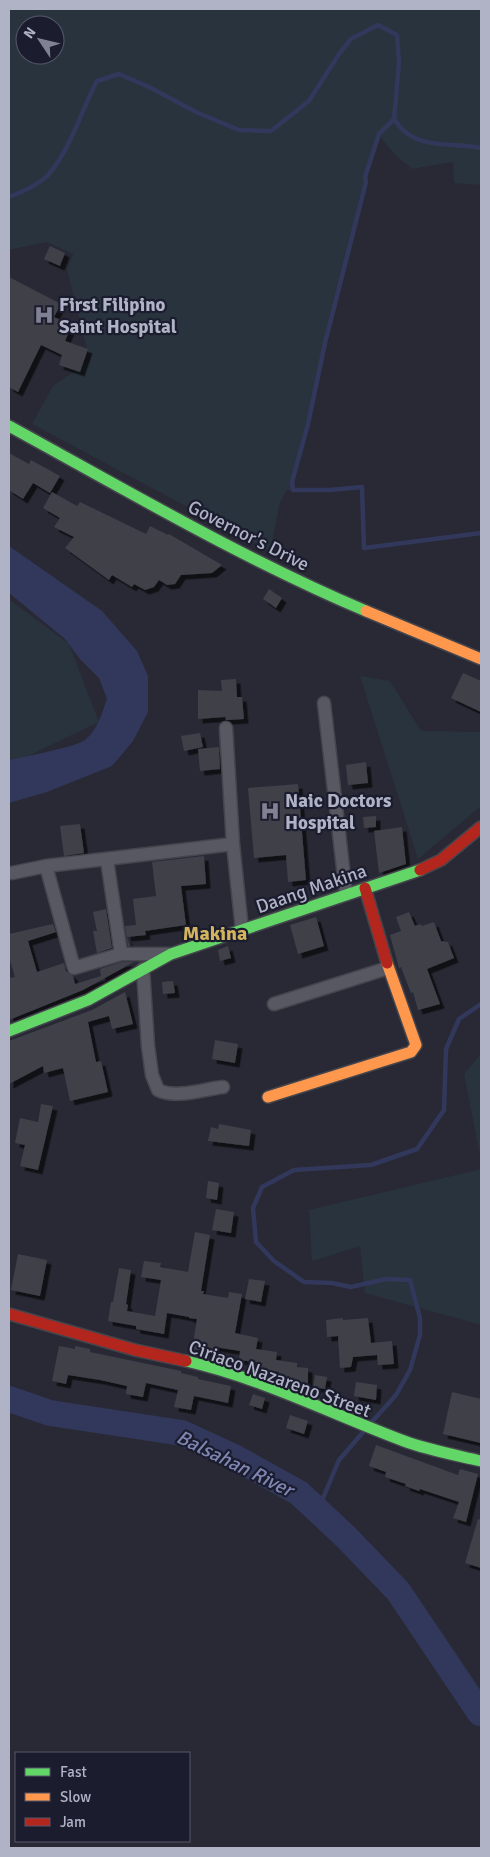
<svg xmlns="http://www.w3.org/2000/svg" width="490" height="1857" font-family="Signika,sans-serif">
  <style>
    .green { fill: #28333d; fill-rule: evenodd }
    .water { fill: #32385b }
    .lines { fill: none; stroke-linecap: round; stroke-linejoin: round }
    .stream { stroke: #32385b; stroke-width: 4.5 }
    .river { stroke: #32385b; stroke-width: 26 }
    .building { fill: #3f404a; filter: url(#shadow) }
    .street-casing { stroke: #44454d; stroke-width: 15 }
    .fast-casing { stroke: #44454d; stroke-width: 14 }
    .slow-casing { stroke: #44454d; stroke-width: 14 }
    .jam-casing { stroke: #44454d; stroke-width: 14 }
    .street { stroke: #575862; stroke-width: 12 }
    .fast { stroke: #63d668; stroke-width: 11 }
    .slow { stroke: #ff974d; stroke-width: 11 }
    .jam { stroke: #b3261e; stroke-width: 11 }
    .labels { text-anchor: middle; stroke-width: 4.5; stroke-linejoin: round; paint-order: stroke }
    .poi-label { font-size: 19px; font-weight: bold; fill: #b0b2c6; stroke: #1b1d2f; text-anchor: start }
    .street-label { font-size: 19px; fill: #b0b2c6; stroke: #1b1d2f }
    .neighbourhood-label { font-size: 20px; font-weight: bold; fill: #d3b45e; stroke: #1b1d2f }
    .water-label { font-size: 20px; font-style: italic; fill: #8086b2; stroke: #1b1d2f }
  </style>
  <defs>
    <filter id="shadow"><feDropShadow dx="4.5" dy="4.5" stdDeviation="0" flood-color="#0009"/></filter>
  </defs>
  <rect width="100%" height="100%" fill="#282934"/>
  <path class="green" d="M9,9H481V185L454,183L453,162L412,169L394,154L379,135L365,177L366,182L325,343L308,424L292,482L293,490H287L280,502L270,551L32,424L53,386L90,361L67,269L73,254L47,242L9,250ZM25,25H55V55H25Z
    M9,599L69,644L99,722L28,756L9,760Z
    M360,676L390,681L421,731L481,732V806L418,859Z
    M481,1054V1160L464,1074Z
    M481,1169V1325L365,1293L360,1246L312,1261L309,1210Z"/>
  <path class="water" d="M9,546L102,611L137,651L148,676V712L133,741L112,766L47,792L9,803V760C22,757 76,747 85,740C98,729 102,713 107,699L99,678L80,659L65,639L9,593Z"/>
  <g class="lines">
    <path class="stream" d="M394,119L379,134L365,177L366,182L325,343L308,424L292,482L293,490H330L362,487L364,548L481,533
      M9,197C22,192 39,185 49,174C72,146 81,111 97,81L119,74L149,87L196,112L239,130L271,131L309,101L339,54L351,39L378,25L397,35L399,63L394,119C398,124 402,130 408,134C427,148 459,143 481,148
      M370,1424L396,1395L410,1370L420,1335V1318L410,1280L386,1279L351,1287L332,1283L304,1282L274,1261L256,1242L253,1208L262,1187L294,1170L371,1165L417,1149L444,1110L446,1049L459,1019L481,1004
      M318,1510L339,1460L365,1430"/>
    <path class="river" d="M9,1399L50,1413L182,1433L236,1458L299,1493L346,1537L398,1591L480,1713L481,1711"/>
  </g>
  <path class="building" d="M50,246L65,253L60,266L44,259Z
    M9,277L61,304L54,317L72,325L65,341L88,349L80,372L59,365L62,355L41,345L18,392L9,387Z
    M9,453L29,464L31,460L60,476L50,493L33,483L23,499L9,490Z
    M52,492L77,506L80,502L146,534L150,526L168,535L169,534L222,565L212,573L181,575L175,584L167,585L159,580L154,587L145,590L134,584L132,587L112,575L109,580L65,548L74,537L54,527L60,518L43,508Z
    M269,589L282,598L276,608L263,599Z
    M463,673L481,681V712L451,698Z
    M236,679L237,697H242L244,719L228,720H226L225,717L198,719V690L222,691L221,680Z
    M200,733L203,747L184,751L181,736Z
    M219,747L220,769L200,771L198,749Z
    M366,762L368,783L348,785L346,765Z
    M298,784L306,880L288,882L286,855L254,858L248,788Z
    M376,816V827L364,828L363,817Z
    M80,824L84,853L64,856L60,826Z
    M402,827L406,864L379,873L374,831Z
    M204,856L206,884L181,886L186,925L145,931L146,935L127,937L130,946H128L125,926L136,925L133,899L156,896L152,862Z
    M106,909L112,948L97,953L93,931H97L93,912Z
    M409,912L415,926L421,924L422,926L434,922L441,941L448,942L454,958L427,969L440,1004L418,1010L413,992L411,993L401,967L399,968L390,935L401,931L396,917Z
    M316,917L324,946L298,954L290,925Z
    M53,924L56,932L28,941L37,972L64,963L66,971L73,976L75,984L101,976L100,969L122,962H134L83,990L9,1020V978L15,977L9,957V934Z
    M228,946L231,958L220,961L218,950Z
    M173,981L175,993L163,994L162,982Z
    M125,992L133,1024L112,1029L109,1016L88,1022L96,1062L101,1061L108,1092L70,1101L63,1068L44,1073L43,1066L9,1084V1041L92,1010Z
    M215,1040L238,1044L235,1063L212,1059Z
    M41,1104L53,1106L38,1170L20,1166L25,1145L15,1143L20,1118L38,1122Z
    M219,1124L251,1130L249,1146L208,1141L211,1127L218,1129Z
    M208,1181L219,1183L217,1200L206,1198Z
    M216,1209L234,1212L231,1233L212,1230Z
    M195,1232L210,1235L201,1291H204L203,1294L228,1298L229,1292L242,1294L235,1333L258,1338L256,1349L277,1352L276,1360L297,1363V1367L308,1368V1384L278,1380L279,1372L260,1369L261,1363L239,1360L240,1351L215,1347L214,1353L192,1349L197,1319L189,1318V1317L167,1313L164,1334L136,1329V1326L108,1321L111,1302H113L119,1268L131,1270L126,1304L128,1305L127,1311L155,1316L161,1280L141,1277L144,1261L161,1263L160,1267L188,1272Z
    M18,1254L47,1260L40,1296L11,1290Z
    M249,1279L265,1281L261,1302L245,1299Z
    M343,1318V1320L368,1318L371,1343L392,1341L394,1364L378,1365L377,1355L353,1357L351,1367L340,1368L338,1336L327,1337L326,1320Z
    M59,1346L75,1349V1346L90,1349V1352L181,1371V1373L198,1377V1379L226,1385L231,1386L228,1403L194,1396L191,1410L174,1407L178,1390L146,1383L143,1397L126,1394L127,1386L100,1380L68,1375L66,1384L52,1381Z
    M315,1375L327,1377L325,1389L313,1387Z
    M356,1382L377,1385L376,1400L354,1396Z
    M452,1392L481,1399V1443L443,1434Z
    M253,1394L265,1398L262,1409L249,1405Z
    M290,1415L308,1421L304,1434L286,1428Z
    M376,1445L458,1475L460,1469L478,1474L466,1522L453,1518L459,1502L420,1489L419,1491L405,1486L406,1484L385,1477L386,1472L369,1466Z
    M478,1519L481,1520V1568L465,1563Z"/>
  <g class="lines">
    <defs>
      <path id="street" d="M324,703L346,894
        M226,728L233,844L242,930
        M107,860L121,954
        M46,866L74,968L121,954H169
        M12,873L46,866L233,844
        M143,969L148,1046L152,1075L158,1090C176,1099 204,1089 223,1087
        M274,1004L388,968"/>
      <path id="fast" d="M9,426C126,490 243,559 366,611
        M9,1031L88,1000L171,954L420,870
        M186,1361C261,1378 332,1414 404,1441C428,1450 456,1455 481,1461"/>
      <path id="slow" d="M366,611L481,659
        M268,1097L411,1052L416,1045L387,963"/>
      <path id="jam" d="M420,870L441,860L481,827
        M365,888L387,963
        M9,1314L135,1350L186,1361"/>
    </defs>
    <use href="#street" class="street-casing"/>
    <use href="#fast" class="fast-casing"/>
    <use href="#slow" class="slow-casing"/>
    <use href="#jam" class="jam-casing"/>
    <use href="#street" class="street"/>
    <use href="#fast" class="fast"/>
    <use href="#slow" class="slow"/>
    <use href="#jam" class="jam"/>
  </g>
  <defs>
    <symbol id="hospital-bare" viewBox="-9 -9 18 18"><path d="M-5-5h3v3.5h4V-5h3V5h-3V1.5h-4V5h-3Z" fill="#808293" stroke="#1b1d2f" stroke-width="2.5" paint-order="stroke"/></symbol>
  </defs>
  <g fill-rule="evenodd">
    <use href="#hospital-bare" x="30" y="301" width="28" height="28"/>
    <use href="#hospital-bare" x="256" y="797" width="28" height="28"/>
  </g>
  <g class="labels">
    <g class="poi-label">
      <text x="59" y="311">First Filipino<tspan x="59" dy="22">Saint Hospital</tspan></text>
      <text x="285" y="807">Naic Doctors<tspan x="285" dy="22">Hospital</tspan></text>
    </g>
    <g class="street-label">
      <text transform="translate(249 535) rotate(27)" y="7">Governor's Drive</text>
      <text transform="translate(311 888) rotate(-19)" y="7">Daang Makina</text>
      <text transform="translate(280 1378) rotate(20)" y="7">Ciriaco Nazareno Street</text>
    </g>
    <g class="neighbourhood-label">
      <text x="215" y="940">Makina</text>
    </g>
    <g class="water-label">
      <text transform="translate(235 1463) rotate(26)" y="7">Balsahan River</text>
    </g>
  </g>
  <rect width="490" height="1857" fill="none" stroke="#b0b2c6" stroke-width="20"/>
  <rect x="15" y="1752" width="175" height="90" fill="#1b1d2f" stroke="#57596b"/>
  <rect x="25" y="1768" width="25" height="8" fill="#63d668" stroke="#57596b"/>
  <text x="60" y="1777" font-size="15" fill="#b0b2c6">Fast</text>
  <rect x="25" y="1793" width="25" height="8" fill="#ff974d" stroke="#57596b"/>
  <text x="60" y="1802" font-size="15" fill="#b0b2c6">Slow</text>
  <rect x="25" y="1818" width="25" height="8" fill="#b3261e" stroke="#57596b"/>
  <text x="60" y="1827" font-size="15" fill="#b0b2c6">Jam</text>
  <g transform="translate(40 40) rotate(305)"><circle r="24" fill="#1b1d2f" stroke="#57596b"/>
  <path d="M0-4L9 19L0 12L-9 19Z" fill="#808293"/>
  <text y="-8" font-size="14" font-weight="bold" text-anchor="middle" fill="#b0b2c6">N</text>
  </g>
</svg>
